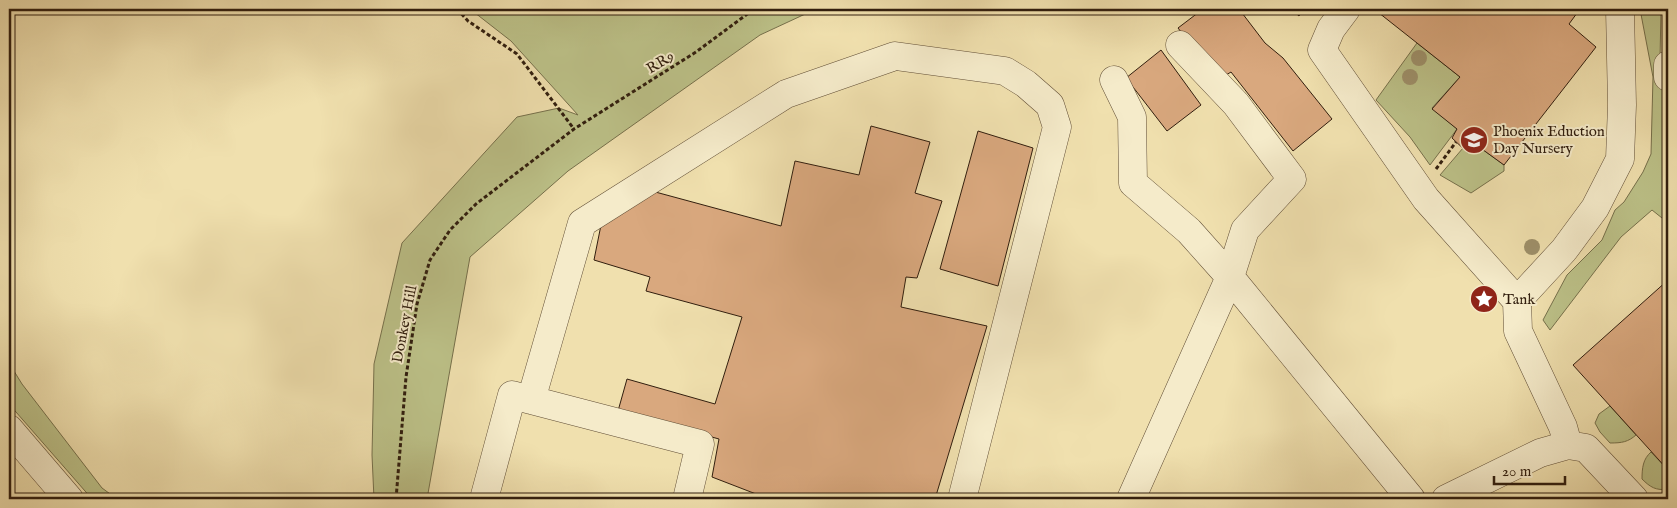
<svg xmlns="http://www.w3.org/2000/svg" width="1677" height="508" font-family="'IM FELL English',serif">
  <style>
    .green { fill: #bcc188; stroke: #76704b }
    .building { fill: #d9a87e; stroke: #311e0e }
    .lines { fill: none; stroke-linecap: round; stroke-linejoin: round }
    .minor-casing { stroke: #614e36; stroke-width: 29 }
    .path { stroke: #311e0e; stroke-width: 3; stroke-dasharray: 4 2.5; stroke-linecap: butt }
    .minor { stroke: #f5ebca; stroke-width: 28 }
    .tree { fill: #9e906a }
    .labels { text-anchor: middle; stroke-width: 4; stroke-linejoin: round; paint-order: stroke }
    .street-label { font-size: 15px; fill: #311e0e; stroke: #f5ebca }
    .poi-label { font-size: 15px; fill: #311e0e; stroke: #f5ebca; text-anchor: start }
  </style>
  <rect width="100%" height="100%" fill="#f0e0ae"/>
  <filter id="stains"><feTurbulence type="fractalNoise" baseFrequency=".004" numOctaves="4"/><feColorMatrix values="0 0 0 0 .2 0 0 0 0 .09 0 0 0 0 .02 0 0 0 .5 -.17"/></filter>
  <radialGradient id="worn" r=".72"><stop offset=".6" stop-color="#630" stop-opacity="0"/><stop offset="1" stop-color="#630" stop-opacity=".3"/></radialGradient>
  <path class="green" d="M470,9H816L760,35L568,171L470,257L427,499H374L372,455L374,364L402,243L517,117L559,108L578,115L511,41Z
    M1640,9H1661L1660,59L1668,102V212L1662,218L1652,210L1621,237L1550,330L1543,320L1567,275L1602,240L1615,210L1624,202L1643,172L1651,154L1653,77Z
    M1417,43L1460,77L1432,108L1457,129L1430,165L1410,137L1376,100Z
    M1475,144L1504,165V171L1471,193L1440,175L1463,148Z
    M9,363L22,384L102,488L117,499H92L9,404Z
    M1610,406L1636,435C1628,442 1622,443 1610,443L1600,432L1595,423L1599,414Z
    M1651,452L1668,470V489C1656,491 1650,487 1642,479C1642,468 1643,459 1651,452Z"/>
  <path class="building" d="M1203,9H1239L1265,43L1283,58L1332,119L1293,151L1231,72L1218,80L1178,28Z
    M1291,9H1303L1299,16Z
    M1374,9H1580L1569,24L1596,47L1504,165L1475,144L1468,153L1452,138L1457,129L1432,109L1460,77Z
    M1161,50L1201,105L1167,131L1126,78Z
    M871,126L930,142L915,193L942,201L917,278L906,277L901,307L987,326L935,499H769L712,477L719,439L618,411L627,379L715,404L742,317L646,291L650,277L594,260L601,225L648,190L781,226L795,161L859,175Z
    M978,131L1033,148L998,286L940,269Z
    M1668,280V470L1573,365Z"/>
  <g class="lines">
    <defs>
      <path id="minor" d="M1346,9L1331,29L1322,50L1426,199L1517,301
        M1668,65V77
        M1114,80L1132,117L1133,183L1189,231L1230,277L1411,499
        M9,429L69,499
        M1568,445L1563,427L1518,331L1517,301L1564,250L1595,208L1620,159L1622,105L1620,9
        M484,499L512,395L531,400
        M687,499L700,444L531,400L582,223L786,94L895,56L1005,71L1026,84L1050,105L1057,127L962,499
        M1131,499L1230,277L1245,230L1292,179L1236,104L1180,45
        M1446,499L1540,453L1568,445L1586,448L1634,499"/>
    </defs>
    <use href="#minor" class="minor-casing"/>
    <path class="path" d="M457,9L468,21L517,54L574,129
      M1436,169L1456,142
      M396,499L406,377L417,304L430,260L450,230L476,204L574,129L696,52L754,9"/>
    <use href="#minor" class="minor"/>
  </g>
  <g class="tree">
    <circle cx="1419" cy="58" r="8"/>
    <circle cx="1410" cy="77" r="8"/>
    <circle cx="1532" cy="247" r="8"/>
  </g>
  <defs>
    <symbol id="school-disc" viewBox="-11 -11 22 22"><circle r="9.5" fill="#8f2418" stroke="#f5ebca"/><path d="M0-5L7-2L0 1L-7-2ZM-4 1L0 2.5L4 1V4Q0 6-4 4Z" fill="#fff"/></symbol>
    <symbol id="sight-disc" viewBox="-11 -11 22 22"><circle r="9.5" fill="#8f2418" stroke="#f5ebca"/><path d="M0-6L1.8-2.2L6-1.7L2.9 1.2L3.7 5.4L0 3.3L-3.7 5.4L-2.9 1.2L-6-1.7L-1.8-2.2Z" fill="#fff"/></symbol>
  </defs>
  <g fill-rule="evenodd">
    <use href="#school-disc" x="1458" y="124" width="32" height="32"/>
    <use href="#sight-disc" x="1468" y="283" width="32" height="32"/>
  </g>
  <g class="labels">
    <g class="street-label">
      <text transform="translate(660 62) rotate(-32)" y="5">RR9</text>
      <text transform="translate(404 324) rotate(-79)" y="5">Donkey Hill</text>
    </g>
    <g class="poi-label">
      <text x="1493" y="136">Phoenix Eduction<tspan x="1493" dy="17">Day Nursery</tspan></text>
      <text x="1503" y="304">Tank</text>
    </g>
  </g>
  <rect width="1677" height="508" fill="none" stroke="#f0e0ae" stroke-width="30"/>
  <rect x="10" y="10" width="1657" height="488" fill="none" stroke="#311e0e" stroke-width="2.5"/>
  <rect x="15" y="15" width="1647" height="478" fill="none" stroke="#311e0e"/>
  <path d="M1494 476v8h71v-8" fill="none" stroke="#311e0e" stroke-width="2.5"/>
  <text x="1502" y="476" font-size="15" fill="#311e0e" stroke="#f5ebca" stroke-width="4" paint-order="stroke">20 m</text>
  <rect width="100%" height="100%" filter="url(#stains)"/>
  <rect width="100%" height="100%" fill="url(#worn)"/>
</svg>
